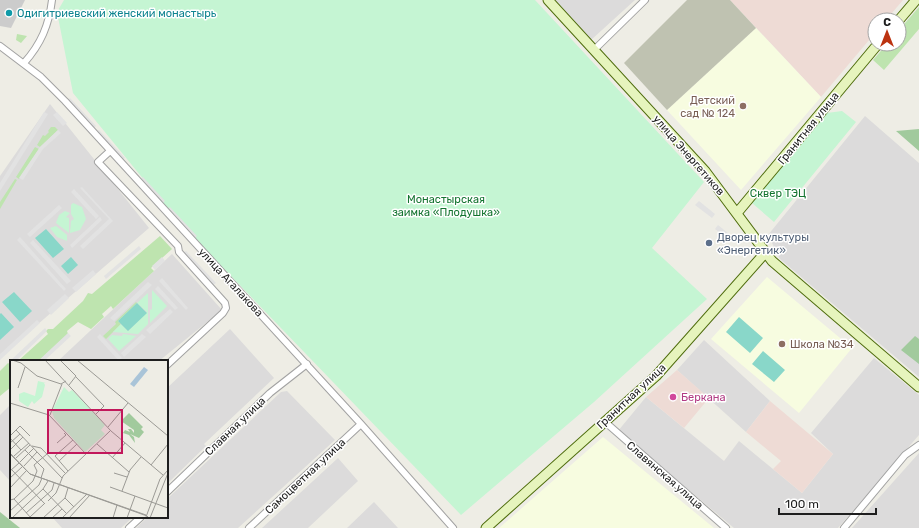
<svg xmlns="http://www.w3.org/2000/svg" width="919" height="528" font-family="Rubik,sans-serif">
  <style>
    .residential { fill: #dcdbdb }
    .commercial { fill: #eedbd5 }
    .education { fill: #f7fce0 }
    .religious { fill: #ccc }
    .construction { fill: #bfc2b1 }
    .grass { fill: #bee4af }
    .forest { fill: #a1ca9d }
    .park { fill: #c5f5d3 }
    .pitch { fill: #89d7c9 }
    .parking { fill: #e2e2e2 }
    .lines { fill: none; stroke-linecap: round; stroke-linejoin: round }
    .street-casing { stroke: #a2a2a2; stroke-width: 8 }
    .secondary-casing { stroke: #4f6d0d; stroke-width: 11 }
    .street { stroke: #fff; stroke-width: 6 }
    .secondary { stroke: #e6f4bd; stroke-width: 9 }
    .culture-dot { fill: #0f9aa8; stroke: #fff; stroke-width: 1.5 }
    .education-dot { fill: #8d6e63; stroke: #fff; stroke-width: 1.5 }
    .service-dot { fill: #5c6f8a; stroke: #fff; stroke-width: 1.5 }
    .hotel-dot { fill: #d1479c; stroke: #fff; stroke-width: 1.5 }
    .labels { text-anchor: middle; stroke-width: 3; stroke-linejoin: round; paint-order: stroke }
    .culture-label { font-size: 11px; fill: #0d838f; stroke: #fff; text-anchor: start }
    .education-label { font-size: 11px; fill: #785e54; stroke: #fff; text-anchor: end }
    .street-label { font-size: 11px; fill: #1e1e1e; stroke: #fff }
    .park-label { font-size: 11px; fill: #147430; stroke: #fff }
    .service-label { font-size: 11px; fill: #4e5e75; stroke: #fff; text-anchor: start }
    .hotel-label { font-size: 11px; fill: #b23c85; stroke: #fff; text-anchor: start }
    .inset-road { fill: none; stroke: #9b9a95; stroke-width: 1 }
    .view { fill: #c2185b; fill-opacity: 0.15; stroke: #c2185b; stroke-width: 2 }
    .inset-edge { fill: none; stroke: #1e1e1e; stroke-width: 2 }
  </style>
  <rect width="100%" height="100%" fill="#eeede5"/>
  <path class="residential" d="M555,0H635L591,40Z
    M50,104L149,228L0,357V176Z
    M865,116L919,163V377L780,259L768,235Z
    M172,254L222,310L159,361H58Z
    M230,329L274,378L204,444L206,446L167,484V388Z
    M704,340L770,401L746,432L677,370Z
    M874,358L919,395V435L838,528H734L618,431L646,397L724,461L739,441L802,493L833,454L811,433Z
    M287,391L335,440L238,528H136L148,517H167V499L281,392Z
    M11,404V480L10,481L0,470V415Z
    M919,453V528H852Z
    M338,458L358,481L308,528H262Z
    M374,502L398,528H347Z
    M52,517H133L121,528H62Z"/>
  <path class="commercial" d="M730,0H903L886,20H875V33L821,97Z
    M677,370L709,398L684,428L646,397Z
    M770,401L833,454L802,493L773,469L781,461L746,432Z"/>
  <path class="education" d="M756,28L821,97L741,190L667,110Z
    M767,277L852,348L799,413L711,339Z
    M603,437L714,528H499Z"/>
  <path class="religious" d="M0,0H25L11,28L0,26Z"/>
  <path class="construction" d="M687,0H730L756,28L667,110L624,63Z"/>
  <path class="grass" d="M919,7V29L884,70L873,60L887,44H899V30Z
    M17,34L27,36L21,43L16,40Z
    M51,127H55L58,130L40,147L37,145L43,135L45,136L49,132L48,131Z
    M35,147L39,149L19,179L16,177Z
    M15,179L17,180L0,209V202Z
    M160,236L172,249L151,268L154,271L113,309L111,306L102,314L104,317L91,329L78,322L67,331L68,334L39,361H18L48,334L46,331L48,329H53L83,301L88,293L92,294Z
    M136,302L137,303L118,321L121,324L106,339L103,336L116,324L115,322Z
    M8,363L11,365V387L0,396V371Z"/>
  <path class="forest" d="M919,129V151L896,131Z
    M915,336L919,339V364L901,350Z
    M0,512L20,528H0Z"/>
  <path class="park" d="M64,0H535L704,182L652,248L707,299L594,402L461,515L176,219L73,93L57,12Z
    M842,111L856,122L774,222L752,203L827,113Z
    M73,203L82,207L86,219L80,230L70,233L71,221L74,219L71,214V205Z
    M65,211L70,213L66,217L69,218V233L56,223L59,215Z
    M56,226L67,235V241L57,237L50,228Z
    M152,290L167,306L150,323V310L152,309Z
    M148,293V324L138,334L113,332L121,324L128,331L147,312L137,303Z
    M123,334L136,336L119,351L108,339L112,335L122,336Z"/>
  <path class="pitch" d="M46,229L64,249L53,258L35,238Z
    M71,257L78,265L68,274L61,266Z
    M14,292L32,311L20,322L2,302Z
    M137,303L147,313L128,331L118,321Z
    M1,313L14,327L0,340V314Z
    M739,317L763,338L750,353L726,332Z
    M763,351L785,370L774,382L752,364Z"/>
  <path class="parking" d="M70,98L96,126L94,128L68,100Z
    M44,112L48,114L0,191V183Z
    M57,112L67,123L63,126L53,115Z
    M58,130L61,133L43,149L23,180L19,178L40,147Z
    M99,130L125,158L123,159L97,131Z
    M143,177L165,201L163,203L140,179Z
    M82,187L113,221L83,249L80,246L109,219L80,188Z
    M74,189L99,216L96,219L71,192Z
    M699,201L715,214L712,218L695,205Z
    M59,205L62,208L30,237L27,234Z
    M170,207L197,236L195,238L168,209Z
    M100,217L102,220L72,248L70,245Z
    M718,225L734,238L731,242L715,229Z
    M20,237L66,289L64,291L17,240Z
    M33,240L71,281L67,284L30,243Z
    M139,246L141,249L106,279L104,276Z
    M186,251L216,283L212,286L182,254Z
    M162,257L165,261L155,270L152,266Z
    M93,270L96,274L76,292L72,288Z
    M162,278L188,308L186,310L159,281Z
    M148,282L152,285L114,321L110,318Z
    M158,286L178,308L175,310L155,289Z
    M65,294L69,298L51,315L47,310Z
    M170,309L173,312L150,334L146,330Z
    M37,320L40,323L0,360V354Z
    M45,328L47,331L16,361L11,362L10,361Z
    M68,333L71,336L44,361H38Z
    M100,334L122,358L119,361L97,337Z
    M142,334L146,337L124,357L121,353Z"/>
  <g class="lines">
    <defs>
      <path id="street" d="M0,46L41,77L65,101L361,424L453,528
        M594,50L645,0
        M24,63C41,44 49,25 52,0
        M110,151L98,162L178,246L179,252L225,303L226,308L223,313L167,365
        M604,421L726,528
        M167,492L270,393L307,364
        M129,528L141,517
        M249,528L361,424
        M844,528L905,455L919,445"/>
      <path id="secondary" d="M548,0L705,171L772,261L919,387
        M899,20L916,0
        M737,213L878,44
        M486,528L656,376L765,253"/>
    </defs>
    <use href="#street" class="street-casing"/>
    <use href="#secondary" class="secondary-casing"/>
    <use href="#street" class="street"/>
    <use href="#secondary" class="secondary"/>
  </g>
  <circle class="culture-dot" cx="9" cy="13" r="4"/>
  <g class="education-dot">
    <circle cx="743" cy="106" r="4"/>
    <circle cx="782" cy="344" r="4"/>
  </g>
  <circle class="service-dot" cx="709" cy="243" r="4"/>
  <circle class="hotel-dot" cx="673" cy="397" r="4"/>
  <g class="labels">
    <g class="culture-label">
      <text x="17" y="17">Одигитриевский женский монастырь</text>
    </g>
    <g class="education-label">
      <text x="735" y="104">Детский<tspan x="735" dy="13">сад № 124</tspan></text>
      <text x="790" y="348" text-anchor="start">Школа №34</text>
    </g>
    <g class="street-label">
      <text transform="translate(808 128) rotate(-51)" y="4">Гранитная улица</text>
      <text transform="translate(689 155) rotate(49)" y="4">улица Энергетиков</text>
      <text transform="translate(231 282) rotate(47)" y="4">улица Агалакова</text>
      <text transform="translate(631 396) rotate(-43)" y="4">Гранитная улица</text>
      <text transform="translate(235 426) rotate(-44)" y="4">Славная улица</text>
      <text transform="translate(665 475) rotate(41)" y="4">Славянская улица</text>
      <text transform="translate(305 476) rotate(-43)" y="4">Самоцветная улица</text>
    </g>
    <g class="park-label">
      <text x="778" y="197">Сквер ТЭЦ</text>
      <text x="446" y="203">Монастырская<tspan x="446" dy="13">заимка «Плодушка»</tspan></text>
    </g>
    <g class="service-label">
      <text x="717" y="241">Дворец культуры<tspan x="717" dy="13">«Энергетик»</tspan></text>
    </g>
    <g class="hotel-label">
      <text x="681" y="401">Беркана</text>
    </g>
  </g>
  <g transform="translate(10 360)">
    <rect width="158" height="158" fill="#eeede5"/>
    <path d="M119,53L133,67L131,69L134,72L129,78L120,74L124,77L125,83L119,75L113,73L115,70L120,72L118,69H121L124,73V70L111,61Z" fill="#a1ca9d"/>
    <path d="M28,21L36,23H34L35,25L32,37L24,44L22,41L18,47L9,41V34L14,32L25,36ZM54,27L59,32L62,30L95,65L91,70L95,74L75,92L44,58L42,51Z" fill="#c5f5d3"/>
    <path d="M134,7L138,10L124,27L120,24Z" fill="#a9c4d8"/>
    <path class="inset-road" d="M2,0L11,3L27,16L51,24L56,21M35,0L101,71L153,115M50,0L66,16L59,25M67,0L158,76M66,17L94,46L86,54M8,28L15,7M0,43L39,55L76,94M40,55L52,24M98,67L118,43M6,70L52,118M0,76L10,66L20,76M0,78L11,90M0,83L10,74M47,83L56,75L54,73M87,84L119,112M22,86L31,88L55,113M0,90L13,77M15,90L34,109L31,118M0,93L20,114L136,155L139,158M0,94L20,114L137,156M4,96L19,83M6,98L20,85M102,98L115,83M49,101L67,84M10,102L24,88M141,105L158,84M14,106L27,92M0,108L35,144M0,111L9,103M58,111L45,96L63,80M104,113L117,117M0,118L12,107M100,127L158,148M0,128L17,110M33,129L56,153M112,131L120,110L131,97M55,138L64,147M4,139L23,121L27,111L24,105L37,94M0,140L4,139L21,158M38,141L46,133L53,116L100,71M0,151L29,125L32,118M16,153L42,130L44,123M20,157L34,144M136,157L150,119L158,110M2,158L33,129L38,121M33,158L55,138L58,128M42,158L52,149M52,158L77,134M59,158L80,135M103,158L107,145M117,158L125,136M140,158L158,113"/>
    <path class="view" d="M38,50H112V93H38Z"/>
    <rect width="158" height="158" class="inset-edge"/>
  </g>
  <g transform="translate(887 32)"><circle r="19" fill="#ffffff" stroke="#a5a5a5"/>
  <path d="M0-3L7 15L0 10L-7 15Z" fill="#bc3310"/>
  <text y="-6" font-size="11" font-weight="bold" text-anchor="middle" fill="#1e1e1e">С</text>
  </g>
  <path d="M779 508v6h97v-6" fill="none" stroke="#1e1e1e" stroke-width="2"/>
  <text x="785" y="508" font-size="12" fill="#1e1e1e" stroke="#ffffff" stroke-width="3" paint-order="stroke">100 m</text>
</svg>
